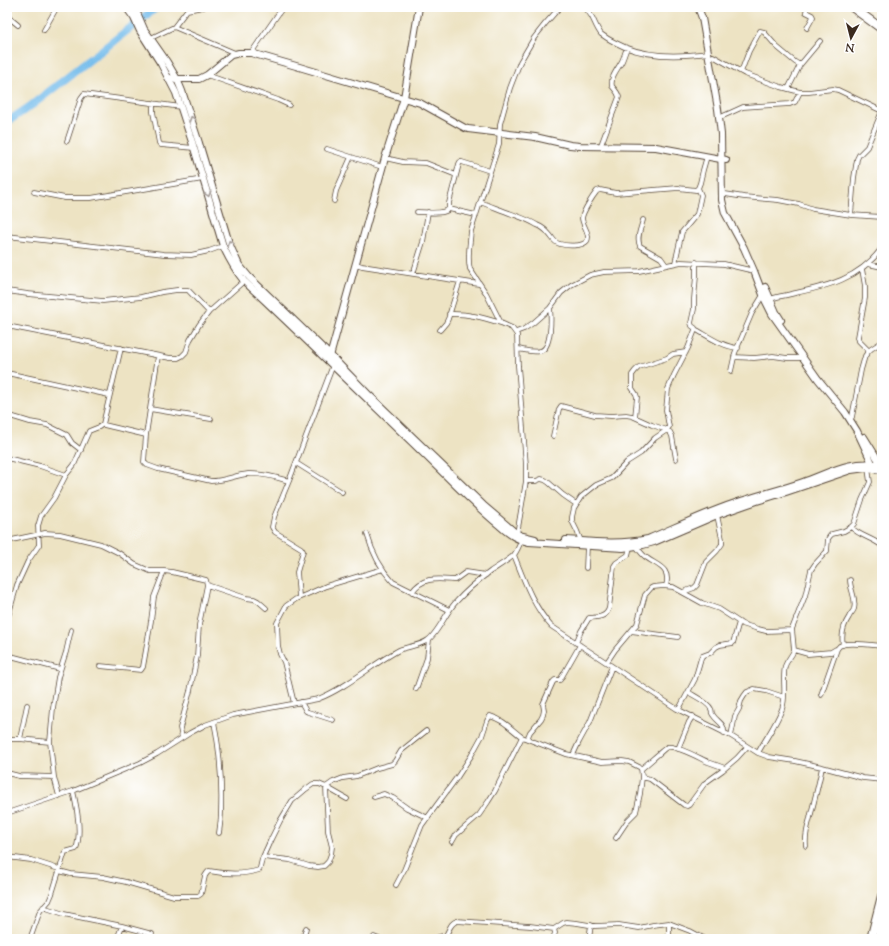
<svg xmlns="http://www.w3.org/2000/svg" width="889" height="946" font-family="'Sorts Mill Goudy',serif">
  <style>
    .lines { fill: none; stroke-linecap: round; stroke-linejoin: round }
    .river { stroke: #73bceb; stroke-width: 8 }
    .street-casing { stroke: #564637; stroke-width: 5.5 }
    .secondary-casing { stroke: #564637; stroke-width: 8 }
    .primary-casing { stroke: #564637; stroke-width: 8 }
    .highway-casing { stroke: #564637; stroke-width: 10 }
    .street { stroke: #fff; stroke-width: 4 }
    .secondary { stroke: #fff; stroke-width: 6 }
    .primary { stroke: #fff; stroke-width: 6 }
    .highway { stroke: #fff; stroke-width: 8 }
    .oneway { stroke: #a79f9a }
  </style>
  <rect width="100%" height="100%" fill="#fff"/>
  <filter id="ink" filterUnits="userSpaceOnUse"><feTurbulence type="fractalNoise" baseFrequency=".025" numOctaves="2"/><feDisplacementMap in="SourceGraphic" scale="8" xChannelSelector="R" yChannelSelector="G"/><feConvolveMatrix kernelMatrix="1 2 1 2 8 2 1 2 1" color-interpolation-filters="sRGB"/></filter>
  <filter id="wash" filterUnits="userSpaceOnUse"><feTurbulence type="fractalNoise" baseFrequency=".012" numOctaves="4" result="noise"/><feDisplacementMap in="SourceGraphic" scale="16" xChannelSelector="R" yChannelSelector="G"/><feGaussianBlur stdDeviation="0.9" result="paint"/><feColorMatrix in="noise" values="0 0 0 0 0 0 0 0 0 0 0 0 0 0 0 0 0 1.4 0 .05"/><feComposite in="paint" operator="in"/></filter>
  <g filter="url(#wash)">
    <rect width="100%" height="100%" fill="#ede3c3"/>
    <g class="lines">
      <path class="river" d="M7,122L32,105L157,7"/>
    </g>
  </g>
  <g filter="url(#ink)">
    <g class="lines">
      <defs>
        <path id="street" d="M585,7C587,10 590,14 592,17C595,23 597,29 601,34C605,37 610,40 614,42C643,58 677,57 709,53
          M807,7L806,12L812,15L813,17L807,28
          M7,16L18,25
          M174,27L187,10L203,7
          M44,30L57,7
          M151,38L174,27L235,53
          M251,53L283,7
          M713,56L745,74L781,87L800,92H809L833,89L838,90L882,111
          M741,72L749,51L760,31L764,32L777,47L795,62L800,65
          M207,75L278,100L289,105
          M788,89L800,65L820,41
          M153,103V112L159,143L161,145L194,148
          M723,116L732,112L743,107L790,104L795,102L800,92
          M67,141L81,98L84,94L181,107
          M601,145L619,97C618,92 615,90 612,86C610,77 618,69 622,61C624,57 625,52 627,48
          M327,149L382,167
          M385,158L403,162L426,163L456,175
          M34,192L65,198H91L203,179
          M725,194L744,197L778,200L799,204L813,209L851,215L882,217
          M334,201L336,191L351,157
          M480,202C491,206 501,210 512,214C520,217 529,220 537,225C542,227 546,230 549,234C553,238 554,243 560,244C566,246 582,247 587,241C591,234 582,225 582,218C583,211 593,196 597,191L600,190L616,193L678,188L696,190L698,188L700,183L703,170L707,156
          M417,212C426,212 443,215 449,209
          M476,215L449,209V203L459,164L460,162H462L490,171
          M851,215L854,178L857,159L859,155L867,147L882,111
          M643,220C641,228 636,238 640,246L661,258L666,265
          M7,236L164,254L191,255L209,251L223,246
          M675,263L682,232L697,214L701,195L698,188
          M356,264L362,266L479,284
          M868,264L882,267
          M862,269L865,286V298L858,337L859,341L869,351
          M413,274L423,242L428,212
          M7,291L28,294L103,301L141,297L162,292L177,290H188L209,312
          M769,299C812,288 853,287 882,248
          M449,314C467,313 484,318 501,323
          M7,326L170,358H178L182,356L186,352L190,340L199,325L209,312L244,281
          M695,329C708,336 723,347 738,348
          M440,330L446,323L448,319L460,281
          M516,332L524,329L533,323L550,308L561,293L571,285L590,275L604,272L639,271L681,262L724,264L754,271
          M121,348L103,424L104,425L146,435
          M518,349C524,350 533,353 540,351C552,349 551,317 550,308
          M158,356L146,435L144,462L147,465L158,469L211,481C224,481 236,475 248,474C262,473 276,477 289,481
          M734,357L754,358L773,356L787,358H803
          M731,371L735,353L752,313L763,295
          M7,373L109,395
          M150,409L211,419
          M7,415L30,422L47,425L67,435L72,443L81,450
          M635,417L637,397L636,394L632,388V375L635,371L639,367L667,358L673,354L686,352
          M852,417L861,370L865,356L868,352L871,349L882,342
          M553,436L559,409L561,406L595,415L611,416L626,415L632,416L652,425L667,430L670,432L672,436L676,459
          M7,458L40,466L66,475
          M296,463L342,492
          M526,481H536L541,479L545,480L548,482L563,495L576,504
          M851,527C859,536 873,538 882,546
          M367,534C372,552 380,568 393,582L449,610
          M517,534L526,481V465L518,366L517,335L512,328L501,323L486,293L470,269C467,258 470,243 471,231L499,144L500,124L510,88L520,62L534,38L545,24L560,7
          M7,541L45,533L60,534L101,544L119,553L134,564L150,571H164L172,572L206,580L207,585L199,625L197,656L190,691L180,728L182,738
          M581,541L577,531L572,521V517L574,508L581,497L596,485L612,478L627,462L641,453L655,438L667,430L669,427L666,410L668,389L674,375L688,348L695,330V328L692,326L691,323L694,309V299L696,276V262
          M636,546C639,550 642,555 647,558C658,566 671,568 666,586
          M514,555C524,580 533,606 551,626L677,709L731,736L758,753L769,757L795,761L822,767L863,778L882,780
          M586,568L587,546
          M207,585L246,598L254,599L258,601L266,608
          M412,592C423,576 438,579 455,580L466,572L486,575
          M683,592L694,588L697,585L706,562L717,551L722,544V539L717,515
          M299,597L297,572L303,551L301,548L275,532L272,527L274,517L289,481L333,365
          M7,620L17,585L28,561L39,545L38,526L41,516L54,498L66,475L74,465L89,431L99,427L103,424
          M631,631L678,637
          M576,643L581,631L589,618C597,617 606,618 609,608L614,566L616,563L628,555L630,547
          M843,645C841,634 843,626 849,617C850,614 853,612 854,609C857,599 850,590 850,580
          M794,650L808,654L831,652L836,649
          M7,655L60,669
          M607,662L615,650L637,624L645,595L651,588L653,587L663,586L673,587L702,603L719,609L742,624L758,629L766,631L792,630
          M100,666L141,670L143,667L151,621L154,597L164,571
          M416,689L427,658L429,640
          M688,692C694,696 708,702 711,709C713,713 710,711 713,715C717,722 725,723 724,733
          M821,695L837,649C839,647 838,646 842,645C851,642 872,645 882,646
          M301,702L306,711L308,712L333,720
          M294,703L284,662L280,654L278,646L277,623L286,606L296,599L326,586L383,569
          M679,709L695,679L701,658L702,656L710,653L716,647L720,645L733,643L739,622
          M214,722C220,751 222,782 221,812C221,819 220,826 219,833
          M731,736L735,716L739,709L741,701L744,696L747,692L754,689L766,691L784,697
          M7,739H20L50,742
          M20,739L27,705
          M527,739L530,732L541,719L543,715L544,710L543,704L553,682L555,680H560L580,645
          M678,749L689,722L693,716
          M758,753C765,739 776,725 782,709C787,695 782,680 785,666C787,660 792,656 794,650L792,629L805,596L811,570L815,564L827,551L828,539L830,536L832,534L844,531L851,527L854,524L862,500L870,482L868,468
          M573,755L579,742L590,722L612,666
          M641,769C645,766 665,748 667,747C676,745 699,758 708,762C714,764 719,766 725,768
          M7,773L19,776L54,777
          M642,777L650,779L684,805L687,806L689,805L705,783L723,770L737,758L747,747
          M59,796L54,777L50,742L53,708L58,677L66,652L71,630
          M374,797L384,794L393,798L407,808L428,818
          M7,813L73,791L140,763L157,754L190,733L205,725L233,715L318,699C348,687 371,665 399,650C408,646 420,646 428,640C437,634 446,613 455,603C464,593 480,579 491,571C497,567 509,560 514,555C517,551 520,544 522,539
          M452,842L456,835L479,815L488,802L495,791L522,737
          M806,846C805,836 807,828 810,818C814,801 819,784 822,767
          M7,857L31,860L59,869
          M263,857L290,860L309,866L318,867L324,866L328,862L331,854L332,847L328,831L326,787L333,782L343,778L357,776L377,768L392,764L395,761L401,751L426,731
          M59,871L71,874L103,877L126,882L174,896H198L201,894L205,876L207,873L209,871C225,874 243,875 259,870L260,868L262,859L271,839L280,821L292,801L306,789L313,784H319L326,787L347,799
          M396,885L404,870L422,825L458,776L471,756L482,736L487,721L490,716C504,720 511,729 522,737L566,754L602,762L622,761L629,762L641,768L642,777L640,794L636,812L628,820L616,838
          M43,907L64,914L122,926L152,934
          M669,923V939
          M374,937L379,939
          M30,939L40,911L49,901L52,894L65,852L76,849C82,832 77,808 73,791
          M117,939L122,926
          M303,939L306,928
          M433,939L446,935C450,929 450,923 457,921L530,926L554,929L563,923L567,922L577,923L595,926L619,925L639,928L653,925L669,923L690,931L705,939
          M553,939L555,933L554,929
          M589,939L591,925"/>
        <path id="secondary" d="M169,78L177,79H199L207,75L231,55L239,53H251L296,66L420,103L465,128L468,129L535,137L570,145L580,146L656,147L726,160
          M329,360L385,158L404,98L419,7"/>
        <path id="primary" d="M126,7L134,18L140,31L161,64L176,93L193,145L223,246C229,259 235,270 244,281C304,337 362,394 421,451C447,476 472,503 500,526C509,534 517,540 529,542L623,548L643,545L654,542L717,515L757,501L786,492L851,470L866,468L882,470
          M133,7L138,15L144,29L167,62L177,79L182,91L199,143L229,243L233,252L239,265L249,277L335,360L369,395L483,505L517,534L523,536L535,539
          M698,7L702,18L718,109L721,134L722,200L725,213L744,248L754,271L765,300L772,314L818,379L845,412L857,431L873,465
          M765,287L776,312L781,320
          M864,437L882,466
          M566,540C593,542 621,545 648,539C674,528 699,516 724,507C750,497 777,491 803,482C831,472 852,459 882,465"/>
        <path id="highway" d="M852,7L882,29
          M871,939L882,896"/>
      </defs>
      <use href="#street" class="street-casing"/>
      <use href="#secondary" class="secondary-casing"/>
      <use href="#primary" class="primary-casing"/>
      <use href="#highway" class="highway-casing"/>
      <use href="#street" class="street"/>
      <use href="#secondary" class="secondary"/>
      <use href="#primary" class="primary"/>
      <use href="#highway" class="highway"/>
    </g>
    <defs><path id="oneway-chevron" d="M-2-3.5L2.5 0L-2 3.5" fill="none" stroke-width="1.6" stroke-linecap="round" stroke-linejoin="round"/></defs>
    <g class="oneway">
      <use href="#oneway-chevron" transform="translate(192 119) rotate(-108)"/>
      <use href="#oneway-chevron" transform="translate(208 194) rotate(74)"/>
      <use href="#oneway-chevron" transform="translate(230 243) rotate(-109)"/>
    </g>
  </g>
  <rect width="889" height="946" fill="none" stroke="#fff" stroke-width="24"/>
  <g transform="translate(851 38) rotate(187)" stroke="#ffffff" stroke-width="3" paint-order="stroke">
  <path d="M0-3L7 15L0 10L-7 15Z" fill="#3b2a1e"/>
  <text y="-6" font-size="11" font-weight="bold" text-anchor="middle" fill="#3b2a1e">N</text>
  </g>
</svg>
